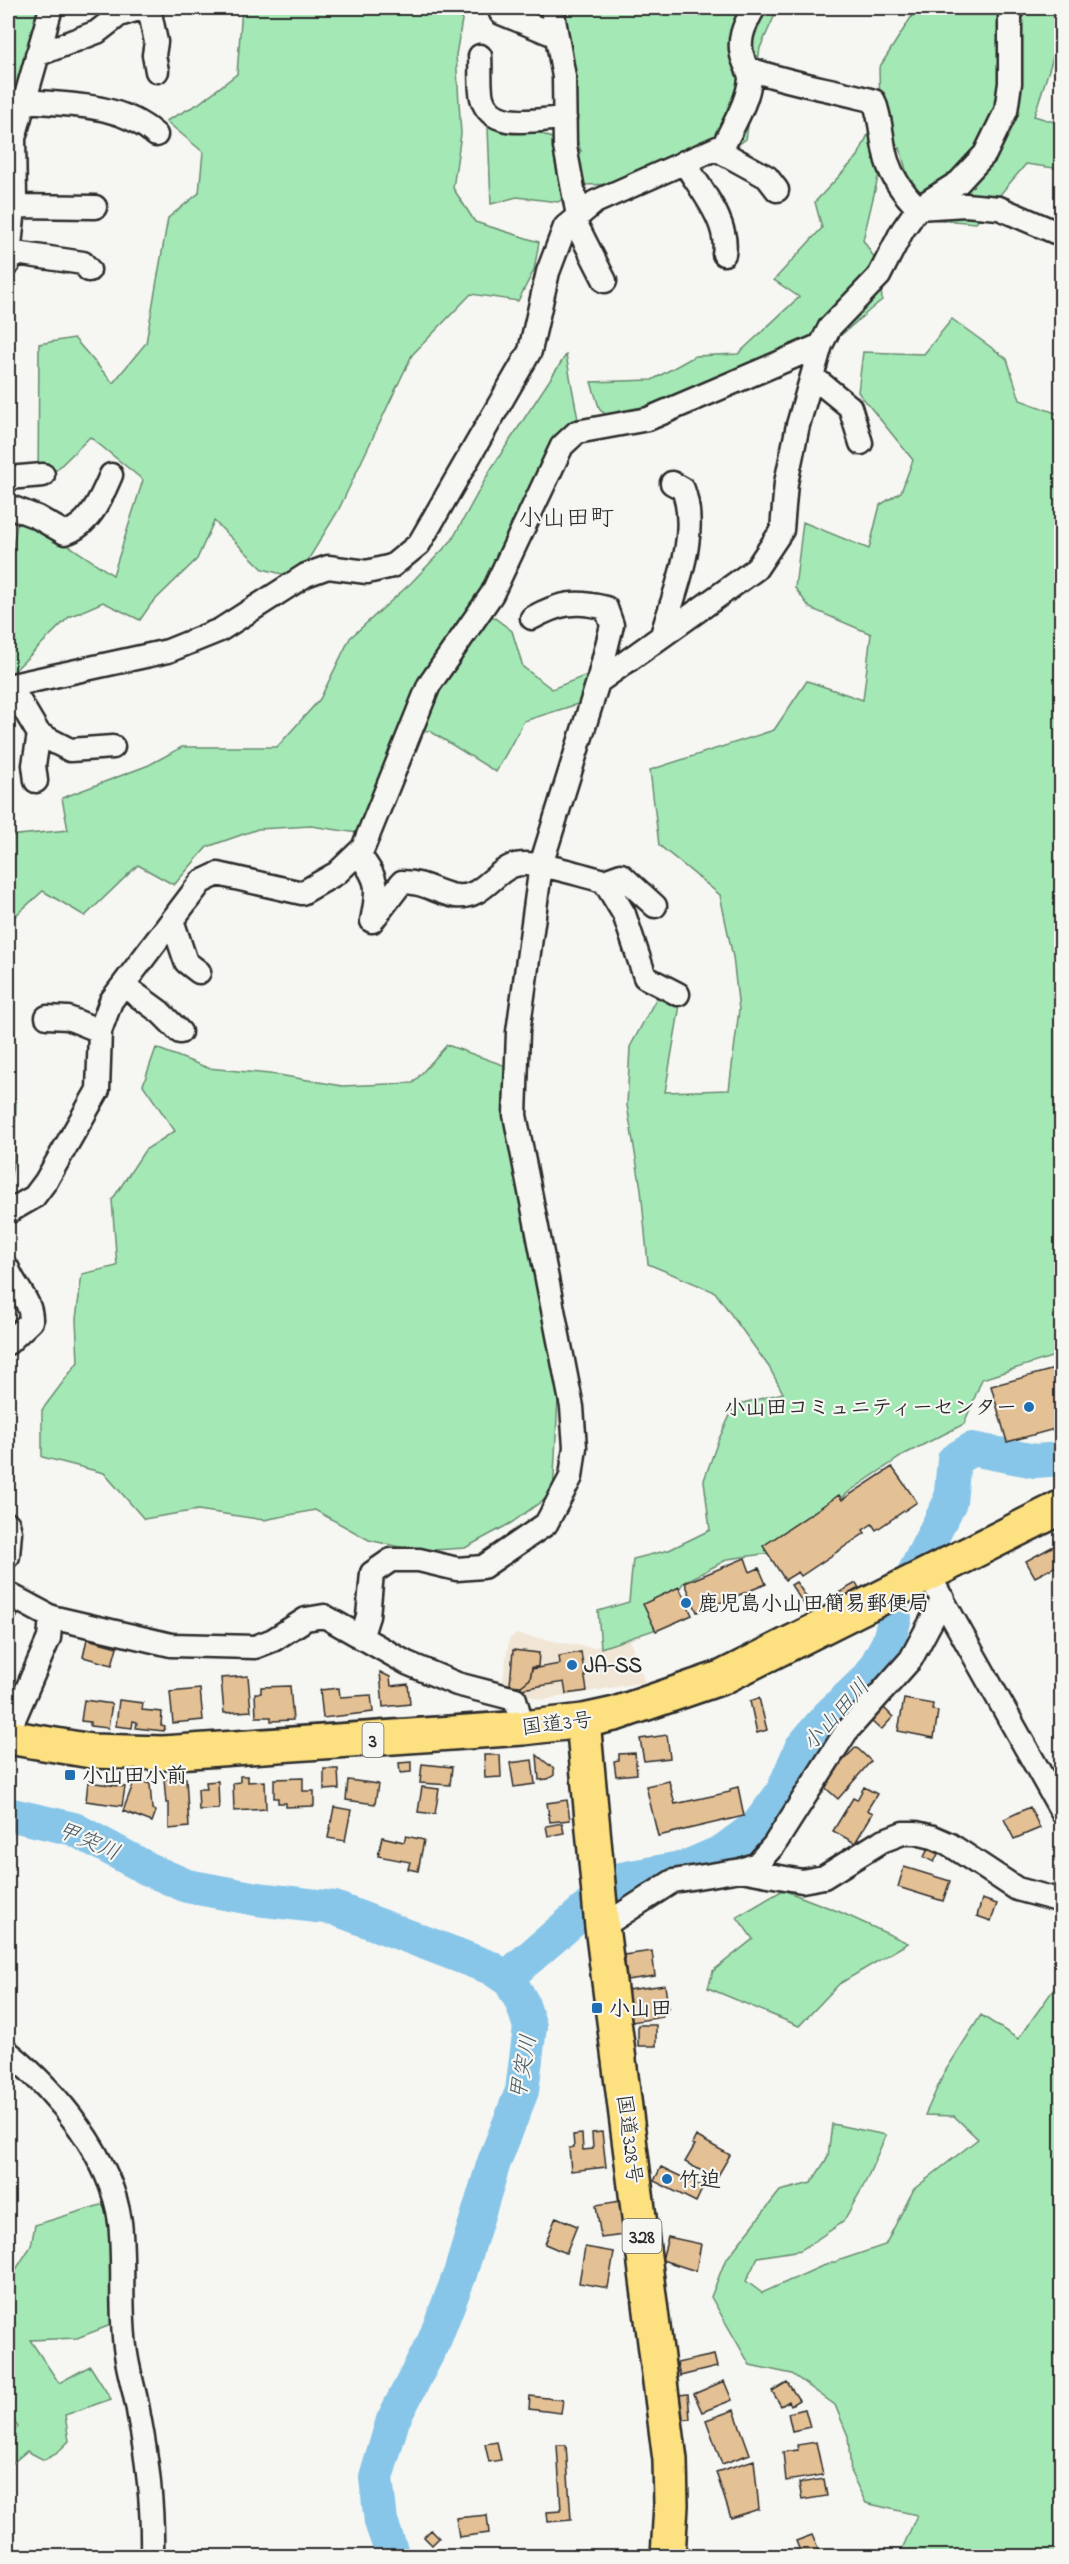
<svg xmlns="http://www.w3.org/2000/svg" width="1069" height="2564" font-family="'Indie Flower','Klee One',sans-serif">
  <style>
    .built { fill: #f1e6d6 }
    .green { fill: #a4e9b5; stroke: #688a70; stroke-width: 1.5 }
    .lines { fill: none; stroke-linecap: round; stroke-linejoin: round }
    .river { stroke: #88c6e9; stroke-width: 34 }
    .building { fill: #e4c095; stroke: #2b2b2b; stroke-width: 1.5 }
    .minor-casing { stroke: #2b2b2b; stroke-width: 27 }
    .trunk-casing { stroke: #2b2b2b; stroke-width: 38 }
    .minor { stroke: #f6f6f2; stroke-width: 22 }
    .trunk { stroke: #fde080; stroke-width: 33 }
    .poi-dot { fill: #1f6fb2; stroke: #f6f6f2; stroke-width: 2 }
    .labels { text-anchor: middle; stroke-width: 4.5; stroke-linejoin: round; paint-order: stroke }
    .shield { fill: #f6f6f2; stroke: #686867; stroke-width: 1.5 }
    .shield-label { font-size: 20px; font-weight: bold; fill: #2b2b2b }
    .poi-label { font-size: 21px; font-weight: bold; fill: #2b2b2b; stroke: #f6f6f2; text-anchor: start }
    .street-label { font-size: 21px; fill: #2b2b2b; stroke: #f6f6f2 }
    .water-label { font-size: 22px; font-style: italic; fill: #475a64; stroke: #f6f6f2 }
    .quarter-label { font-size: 24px; fill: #2b2b2b; stroke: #f6f6f2 }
  </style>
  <rect width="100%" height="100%" fill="#f6f6f2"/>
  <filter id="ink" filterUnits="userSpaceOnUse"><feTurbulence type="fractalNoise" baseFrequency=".0167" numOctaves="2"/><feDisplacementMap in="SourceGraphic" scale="12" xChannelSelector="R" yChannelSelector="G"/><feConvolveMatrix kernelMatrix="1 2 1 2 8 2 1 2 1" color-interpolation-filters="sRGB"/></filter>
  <g filter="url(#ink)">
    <path class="built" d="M516,1634L593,1648L628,1636L645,1682L542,1700L502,1687L509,1639Z"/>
    <path class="green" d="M8,8H53L8,185Z
      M242,8H464L456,55L461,134L453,188L475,222L539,242L534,270L518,301L471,294L412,355L338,511L297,578L263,569L214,521L197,559L151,604L140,620L103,602L69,617L8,677V571L10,566L17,524L38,525L113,575L143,480L90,437L38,488L39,344L74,338L113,383L146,343L168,218L199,193L203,152L166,121L198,104L237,74Z
      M564,8H778L760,48L746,139L704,169L664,183L582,185L558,202L517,197L491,204L488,127L536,131L581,151L559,98L553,56Z
      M917,8H1061V33L1034,116L1061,124V169L1026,164L976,223L919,218L900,148L880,169L863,240L879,265L882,300C859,318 836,342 811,358C754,393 686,409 623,427L600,410L591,382L652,380L695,356L738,354L799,297L774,280L822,228L815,202L858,156L880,108L879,68Z
      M952,319L1007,359L1020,400L1061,415V1354L982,1379L964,1424L905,1454L850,1491L779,1552L728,1559L683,1583L654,1630L601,1648L598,1611L629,1602L633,1559L669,1550L710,1530L704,1480L718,1441L735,1405L783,1393L769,1367L715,1292L648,1264L641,1189L627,1105L630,1047L669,975L679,1011L665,1092L729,1090L739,1010L733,957L720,895L659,845L650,770L774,730L807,681L863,700L871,634L810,608L795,588L803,522L869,549L880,505L901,492L913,460L858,392L863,352L924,354Z
      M566,355L582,441L554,466L491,615L512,631L523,667L552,689L607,667L587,701L524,721L496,772L430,731H409L371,835L311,826L258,829L207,847L174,885L138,865L85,916L43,891L8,922V836L68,830L62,798L149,765L182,747H277L320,699L350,638L411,583L452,540L491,469Z
      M447,1045L520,1071L553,1332L558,1399L553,1493L511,1523L465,1548L417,1551L369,1540L315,1510L264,1520L198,1510L144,1519L104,1473L42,1457V1410L78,1362L76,1319L82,1274L117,1266L112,1200L145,1150L175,1131L143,1085L156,1048L208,1068L279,1075L342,1086L413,1083Z
      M8,1089L16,1103L14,1160L8,1189Z
      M783,1890L840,1912L908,1943L839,1984L799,2026L708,1988L713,1971L753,1939L737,1917Z
      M1061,1979V2556H899L917,2515L866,2503L851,2473L848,2436L835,2405L792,2374L750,2365L711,2297L725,2261L780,2191L811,2183L828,2157L832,2124L886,2135L865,2183L843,2222L801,2250L758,2257L746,2281L762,2293L820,2267L885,2245L914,2189L978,2139L954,2116L925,2115L944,2073L981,2015L1018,2039Z
      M107,2203L113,2238L111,2325L77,2338L30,2340L59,2383L90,2366L111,2399L65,2415L69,2441L56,2454L44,2460L27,2451L8,2467V2436L18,2427L8,2413V2309L15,2271L31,2246L35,2225Z"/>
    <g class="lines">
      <path class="river" d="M914,1573L950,1502L954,1460L972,1449L1035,1461L1062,1459
        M8,1814L74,1829L148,1869L187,1886L257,1899L334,1908L491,1968L510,1981L522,2002L530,2027L522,2091L494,2162L460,2274L434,2341L393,2420L376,2478L381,2522L393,2556
        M506,1978L621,1879L686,1867L723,1851L757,1826L782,1793L801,1748L828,1716L870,1676L888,1643L895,1618"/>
    </g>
    <path class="building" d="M1062,1367V1427L1007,1442L991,1386Z
      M892,1467L917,1502L876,1530L872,1524L863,1530L865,1533L801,1576L798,1572L785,1580L763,1546L839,1495L842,1500Z
      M1061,1542L1062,1563L1035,1577L1026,1561Z
      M745,1558L750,1572L759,1568L766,1584L697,1612L685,1583Z
      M796,1582L810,1602L805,1606L791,1585Z
      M856,1583L859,1588L836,1601L833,1596Z
      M679,1587L692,1615L656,1631L643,1604Z
      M8,1609L18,1615L8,1632Z
      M87,1639L117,1647L112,1665L83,1657Z
      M513,1650L539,1653L538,1667H532L530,1679L521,1686L510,1685Z
      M581,1652L587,1691L566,1694L564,1682L521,1689V1686L530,1679L532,1669L560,1664L559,1656Z
      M380,1672L390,1677L391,1686L408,1684L410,1704L383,1707Z
      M248,1676L251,1711L224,1713L221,1678Z
      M290,1686L293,1720L271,1721V1717H256L255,1693H261V1687Z
      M339,1688L340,1697L371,1695L373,1712L323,1718L320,1690Z
      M200,1689L203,1720L173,1723L170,1692Z
      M759,1698L767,1730L757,1733L750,1701Z
      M904,1699L933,1704L932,1710L938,1711L934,1738L898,1731Z
      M84,1700L112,1704L108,1728L90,1726V1722L81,1721Z
      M119,1700L143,1703L142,1710L162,1712L161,1725L165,1726L164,1731L136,1728L137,1722L133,1721L132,1728L116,1726Z
      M883,1707L893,1717L881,1730L871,1721Z
      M667,1735L670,1758L644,1761L640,1739Z
      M856,1747L871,1761L838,1799L821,1784Z
      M635,1753L637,1774L616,1776L614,1761L619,1760V1754Z
      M484,1755H500L501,1777L485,1778Z
      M537,1755L554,1769V1775L548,1779L539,1780Z
      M532,1760L535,1784L514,1787L510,1763Z
      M411,1762V1772L400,1773L399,1763Z
      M422,1764L452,1767L450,1785L420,1783Z
      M324,1769H338L339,1789L324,1790Z
      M240,1776H248V1782L265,1781L266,1809L234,1811L233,1783L240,1782Z
      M186,1778L189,1827L169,1829V1803H166L164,1779Z
      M303,1778V1791H314V1806L286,1807V1803H278V1798H274V1779Z
      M135,1779L150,1784L152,1809L156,1811L152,1822L123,1811Z
      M348,1780L378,1784L375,1804L346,1800Z
      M218,1781L219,1809L199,1810L198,1789H207L206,1782Z
      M669,1781L675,1804L730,1792V1789L738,1787L744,1816L658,1836L646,1786Z
      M88,1782L125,1787L122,1806L86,1801Z
      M422,1787L439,1789L435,1814L418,1812Z
      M864,1787L877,1794L867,1810L873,1813L855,1843L833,1831L853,1798L857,1800Z
      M567,1800L570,1820L550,1822L547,1803Z
      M334,1807L351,1810L345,1841L328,1838Z
      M1030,1807L1040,1828L1014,1839L1004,1819Z
      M562,1823L564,1833L548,1836L546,1826Z
      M406,1836L424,1840L418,1871L408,1869L410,1862L378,1856L382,1837L404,1842Z
      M928,1849L938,1854L934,1862L924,1857Z
      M904,1867L950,1881L943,1901L898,1887Z
      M982,1899L997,1904L991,1921L977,1916Z
      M652,1951L655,1976L627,1980L624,1955Z
      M665,1985L668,2008L661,2009L663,2017L632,2022L627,1990Z
      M638,2025H656V2046H638Z
      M602,2132L606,2167L571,2171L569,2148L574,2147L573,2135L582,2134L583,2150L593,2149L592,2133Z
      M696,2136L730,2155L716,2179L685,2162L695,2145L692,2144Z
      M661,2167L703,2187L696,2202L654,2181Z
      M620,2201L624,2235L601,2238L596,2205Z
      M556,2217L577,2226L566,2253L545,2244Z
      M668,2237L701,2244L696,2271L662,2260Z
      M585,2247L614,2252L608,2288L579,2283Z
      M714,2355L717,2367L680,2376L677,2363Z
      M724,2381L732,2400L702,2412L694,2394Z
      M787,2382L799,2400L791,2405L789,2401L781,2406L772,2391Z
      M688,2394L690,2419L682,2420L679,2395Z
      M530,2396L563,2400L561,2413L529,2409Z
      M805,2409L810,2427L792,2431L788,2413Z
      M734,2410L750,2454L722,2464L706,2420Z
      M497,2442L501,2460L489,2462L485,2444Z
      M816,2442L823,2475L786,2481L783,2452L798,2450L797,2445Z
      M557,2445H566L571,2520L548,2522L547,2512L561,2511Z
      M754,2460L759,2509L731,2518L716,2472Z
      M824,2479L827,2496L802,2500L799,2483Z
      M487,2515L489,2533L459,2537L456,2518Z
      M431,2530L439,2538L432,2545L424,2537Z
      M812,2535L821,2556H802L796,2541Z"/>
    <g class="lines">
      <defs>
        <path id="minor" d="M149,8L156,42L154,55L157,71
          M552,8L564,77L565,147L578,216
          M501,13L557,36
          M37,55L97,32L119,15L142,8
          M480,56C481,69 479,86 482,98C491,132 538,119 565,118
          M747,68C788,83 831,89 874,101C882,121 881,141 887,161C893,180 905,195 918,208L965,205L999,208L1062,235
          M24,101C70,105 120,103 156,135
          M716,149L767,177L777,190
          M684,162C700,189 730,223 724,254
          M14,206L95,207
          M574,220L605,281
          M9,252L83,263L89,270
          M8,264L15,199L14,138L51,8
          M812,376L850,407L861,443
          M8,478L43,475
          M8,506L37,517L65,533C90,526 102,496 111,475
          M532,618C559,603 576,600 606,608L612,625L598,682
          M662,635C675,589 700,536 683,489L672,483
          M8,686L168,651L220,630L306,575L328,567L367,572L392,566L419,544L530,351L548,272L565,227L595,202L724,145C733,125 748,102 750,79C750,73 746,67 744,61C736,42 744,25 754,8
          M11,687L39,734L70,750L113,747
          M36,781L34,765L39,734
          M358,853C379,881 379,887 372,921L402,882C426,882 436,893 456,896C481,899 492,874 512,866C532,858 583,876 604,881L624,914L645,977L678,994
          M604,881L621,875L655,906
          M172,920L186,962L199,972
          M123,985L160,1012L180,1032
          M47,1017L68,1018L100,1031
          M8,1212L34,1197L46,1181L98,1090L100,1031L111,1001L201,882L218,874L302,893L337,873L363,848L429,685L492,594L562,446L577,432L648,419L821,345
          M8,1269C15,1288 32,1301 31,1321L8,1343
          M8,1524L10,1532L8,1556
          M936,1588L1062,1812
          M8,1594L51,1617L171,1645L255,1647L273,1640L306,1619L324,1616L407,1663L457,1684L515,1699L523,1728
          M361,1638L368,1616L372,1573L391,1560H419L457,1569L483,1567L546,1524L571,1477L575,1447L572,1407L515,1115L518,1032L541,865L598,682L756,569L782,530L786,483L798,425L821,345L830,327L879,276L902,231L918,208L959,182L985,154L1006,111L1010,83V15L1012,8
          M8,1733L49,1638L51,1617
          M741,1870L757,1864L774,1845L846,1732L911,1659L943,1599
          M602,1927L673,1881L741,1870L802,1881L824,1877L882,1841L903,1833H916L933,1837L949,1844L1017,1889L1062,1901
          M8,2052C57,2092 111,2156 120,2222C125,2266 119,2311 126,2354C129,2375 136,2395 139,2416C148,2462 153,2510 152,2556"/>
        <path id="trunk" d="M583,1721L602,1927L670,2460L671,2505L668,2556
          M8,1737L91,1751L163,1753L523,1728L583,1721L615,1714L723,1677L1062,1507"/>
      </defs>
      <use href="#minor" class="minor-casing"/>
      <use href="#trunk" class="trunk-casing"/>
      <use href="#minor" class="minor"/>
      <use href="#trunk" class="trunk"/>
    </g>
  </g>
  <g class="poi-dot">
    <circle cx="1029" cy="1407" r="6"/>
    <circle cx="686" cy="1603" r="6"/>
    <circle cx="572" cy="1665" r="6"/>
    <rect x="64" y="1769" width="12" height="12" rx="3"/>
    <rect x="591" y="2002" width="12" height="12" rx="3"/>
    <circle cx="667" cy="2179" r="6"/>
  </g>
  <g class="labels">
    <g class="shield">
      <rect x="362.5" y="1723" width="21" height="34" rx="4.5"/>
      <rect x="622.5" y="2219" width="39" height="34" rx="4.5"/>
    </g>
    <g class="shield-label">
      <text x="373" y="1747">3</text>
      <text x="642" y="2243">328</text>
    </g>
    <g class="poi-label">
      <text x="1017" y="1414" text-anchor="end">小山田コミュニティーセンター</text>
      <text x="698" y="1610">鹿児島小山田簡易郵便局</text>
      <text x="584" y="1672">JA-SS</text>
      <text x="82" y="1782">小山田小前</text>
      <text x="609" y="2015">小山田</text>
      <text x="679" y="2186">竹迫</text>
    </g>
    <g class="street-label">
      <text transform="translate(557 1723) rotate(-7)" y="7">国道3号</text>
      <text transform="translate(630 2139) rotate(83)" y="7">国道328号</text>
    </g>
    <g class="water-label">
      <text transform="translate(835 1714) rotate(-48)" y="8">小山田川</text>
      <text transform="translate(89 1840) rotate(23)" y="8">甲突川</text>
      <text transform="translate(522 2067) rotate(-80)" y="8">甲突川</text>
    </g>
    <g class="quarter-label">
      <text x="566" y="525">小山田町</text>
    </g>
  </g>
  <rect width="1069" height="2564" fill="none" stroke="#f6f6f2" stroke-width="30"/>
  <rect x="15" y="15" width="1039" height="2534" fill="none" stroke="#2b2b2b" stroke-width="2" filter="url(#ink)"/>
</svg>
